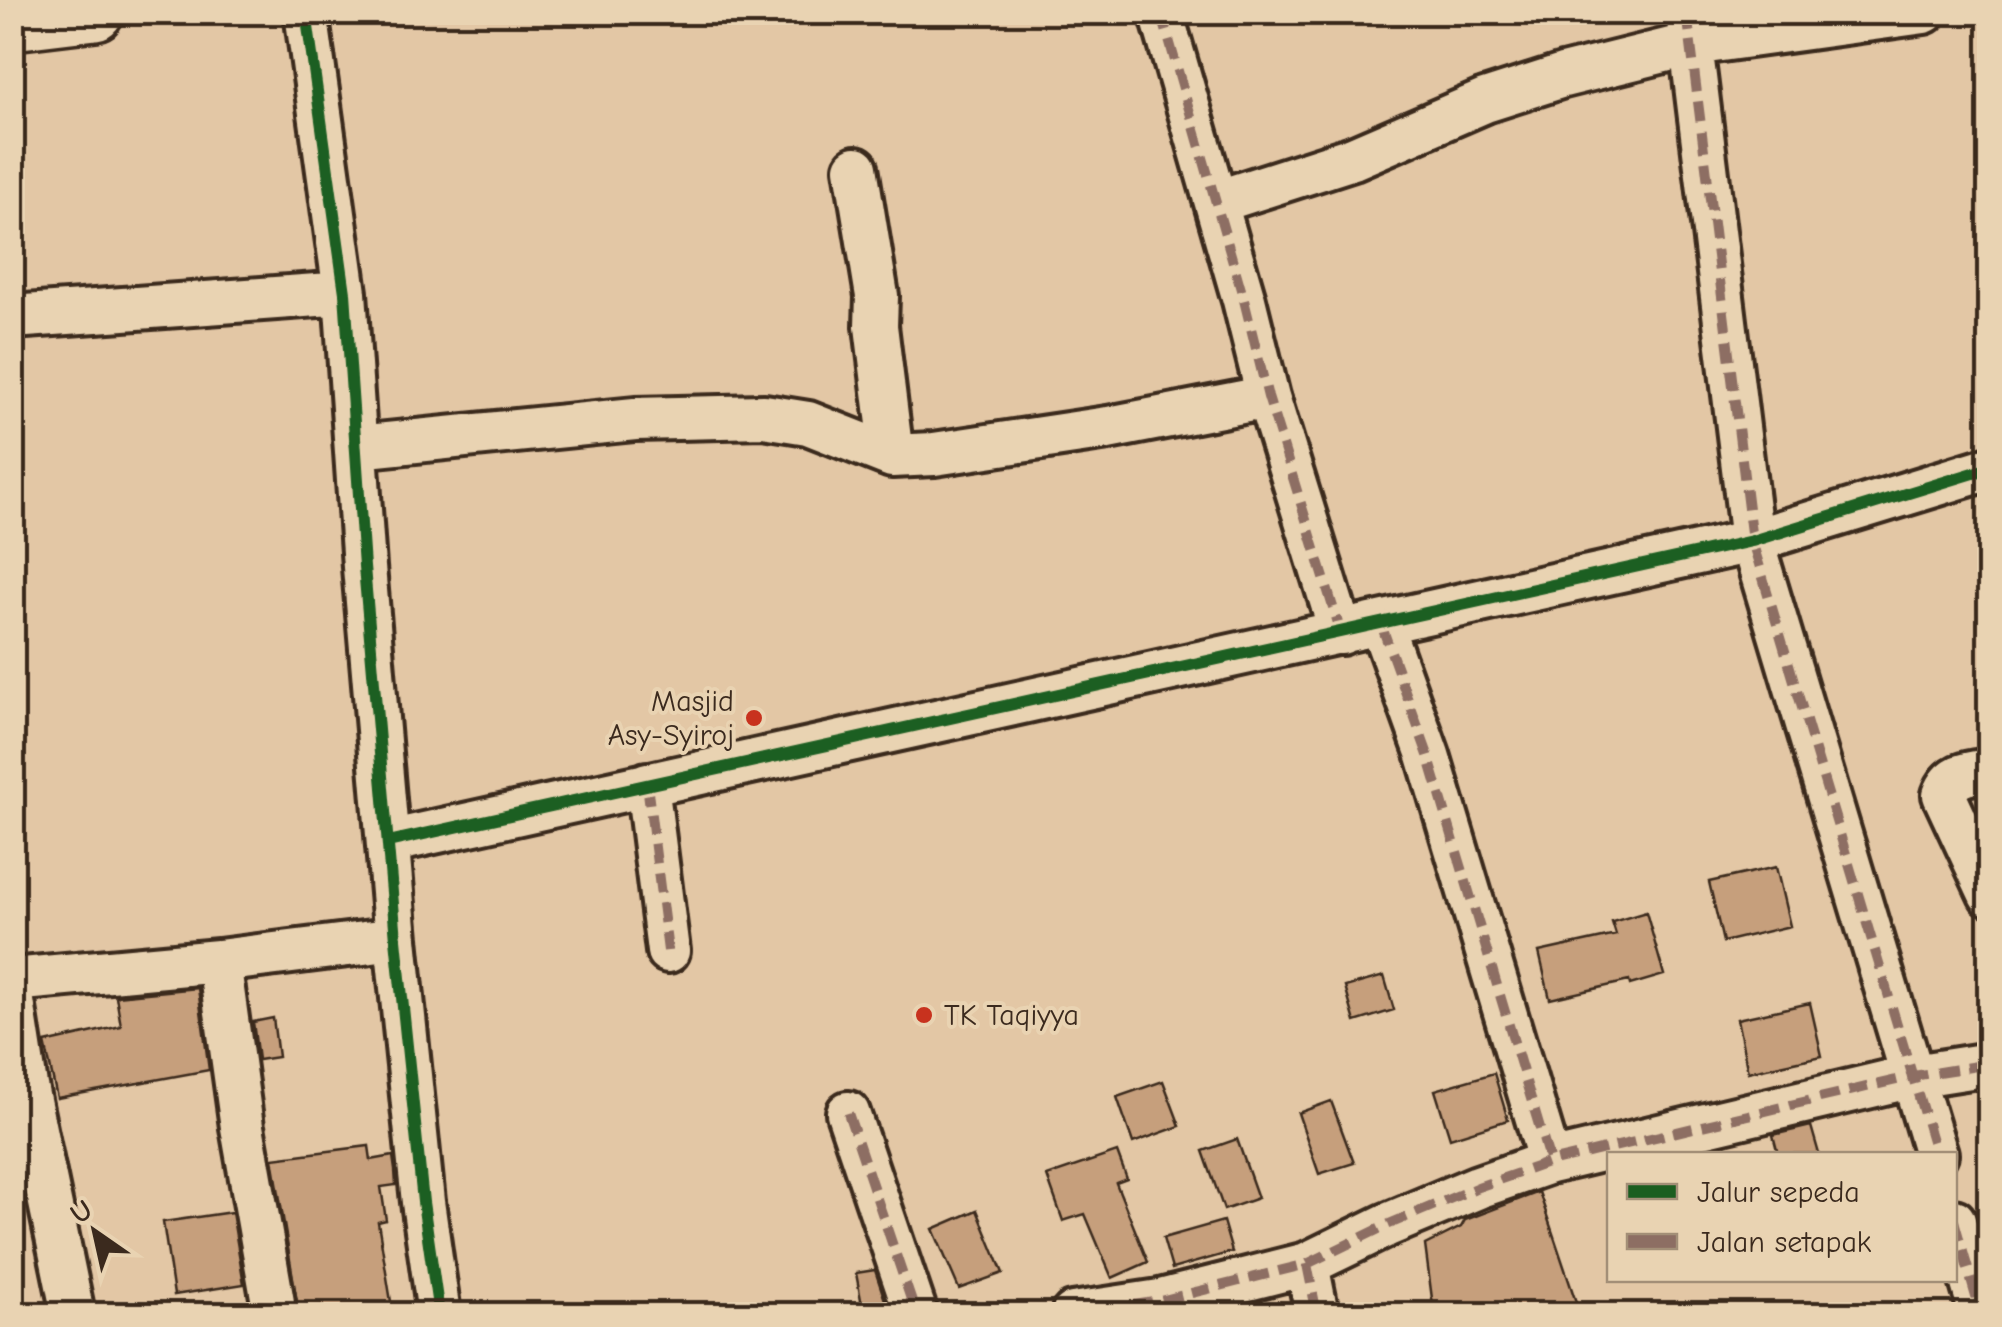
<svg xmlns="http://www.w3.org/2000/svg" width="2002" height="1327" font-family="'Comic Neue',sans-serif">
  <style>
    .building { fill: #c69f7c; stroke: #3b2a1e; stroke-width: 2.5 }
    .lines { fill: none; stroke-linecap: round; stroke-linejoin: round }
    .minor-casing { stroke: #3b2a1e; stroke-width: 50 }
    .trunk-casing { stroke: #3b2a1e; stroke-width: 62 }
    .minor { stroke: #e9d3b2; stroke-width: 42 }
    .trunk { stroke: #e9d3b2; stroke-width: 55 }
    .quiet { stroke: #8d6e63; stroke-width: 10; stroke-dasharray: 20 10; stroke-linecap: butt }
    .cycleway-casing { stroke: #e9d3b2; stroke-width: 19 }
    .cycleway { stroke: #1b5e20; stroke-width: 12 }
    .poi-dot { fill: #c8321e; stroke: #e9d3b2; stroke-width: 4 }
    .labels { text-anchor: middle; stroke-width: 8; stroke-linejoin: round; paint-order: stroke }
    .poi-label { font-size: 30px; fill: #3b2a1e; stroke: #e9d3b2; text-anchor: end }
  </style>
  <rect width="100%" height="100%" fill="#e3c7a5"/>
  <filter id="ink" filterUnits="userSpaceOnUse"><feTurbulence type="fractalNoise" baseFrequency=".01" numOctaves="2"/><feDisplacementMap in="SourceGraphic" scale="20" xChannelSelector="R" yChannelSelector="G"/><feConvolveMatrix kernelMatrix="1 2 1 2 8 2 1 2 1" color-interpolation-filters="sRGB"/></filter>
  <g filter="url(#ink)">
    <path class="building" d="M1776,867L1790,926L1723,942L1709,882Z
      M1646,912L1664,975L1630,985L1629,981L1550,999L1539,952L1616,935L1612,922Z
      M1384,976L1394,1010L1355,1022L1345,987Z
      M198,988L209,1070L57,1098L45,1043L121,1026L116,996Z
      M1810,1003L1822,1056L1748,1072L1737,1019Z
      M273,1018L278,1057L258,1060L253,1022Z
      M1494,1073L1508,1120L1450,1138L1435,1090Z
      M1163,1081L1180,1126L1133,1143L1117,1097Z
      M1331,1101L1354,1163L1319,1174L1298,1113Z
      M1811,1126L1819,1154H1778L1773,1135Z
      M1237,1139L1258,1198L1224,1210L1203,1151Z
      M369,1146L371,1160L393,1156L395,1170L396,1185L381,1187L386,1220L378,1222L393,1314H299L273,1158Z
      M1117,1152L1127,1179L1116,1183L1148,1262L1112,1278L1085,1214L1063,1221L1047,1176Z
      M1539,1192L1580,1314H1434L1425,1245L1461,1227L1465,1220Z
      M977,1210L1003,1273L959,1289L933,1229Z
      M232,1212L244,1284L174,1295L163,1222Z
      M1223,1221L1232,1252L1172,1269L1163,1238Z
      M875,1270L885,1300L862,1305L856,1273Z"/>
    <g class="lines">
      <defs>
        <path id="minor" d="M306,12L345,293L364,567L396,939L423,1202L439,1314
          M1161,12L1244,300L1268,397L1341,633
          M1687,12L1752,541L1936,1154
          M856,168L877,296L876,326L892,456
          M1216,202L1353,158L1485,101L1563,76L1692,44L1924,12
          M12,317L345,293
          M357,447L635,419L764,416L808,423L892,456L934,454L1108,428L1268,397
          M1381,624L1428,755L1550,1162
          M1990,770C1968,773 1952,773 1944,795L1990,894
          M647,784L668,951
          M388,842L1752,541L1990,468
          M219,961L242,1127L275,1314
          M12,980L219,961L396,939
          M12,995L26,1086L73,1314
          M848,1113L916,1314
          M1954,1221L1981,1314
          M1307,1264L1317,1314
          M1073,1314L1160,1301L1307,1264L1387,1225L1478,1187L1550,1162L1913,1076L1990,1064"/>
        <path id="trunk" d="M12,22L95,12"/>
      </defs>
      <use href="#minor" class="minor-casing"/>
      <use href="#trunk" class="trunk-casing"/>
      <use href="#minor" class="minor"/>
      <use href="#trunk" class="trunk"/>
      <path class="quiet" d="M1161,12L1244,300L1268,397L1341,633
        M1687,12L1752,541L1936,1154
        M1381,624L1428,755L1550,1162
        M647,784L668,951
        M848,1113L916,1314
        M1954,1221L1981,1314
        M1307,1264L1317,1314
        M1073,1314L1160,1301L1307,1264L1387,1225L1478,1187L1550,1162L1913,1076L1990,1064"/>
      <defs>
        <path id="cycleway" d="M306,12L345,293L364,567L396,939L423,1202L439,1314
          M388,842L1752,541L1990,468"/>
      </defs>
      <use href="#cycleway" class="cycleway-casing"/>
      <use href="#cycleway" class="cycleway"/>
    </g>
  </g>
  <g class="poi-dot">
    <circle cx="754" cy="718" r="10"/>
    <circle cx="924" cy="1015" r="10"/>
  </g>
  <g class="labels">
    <g class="poi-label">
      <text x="734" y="711">Masjid<tspan x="734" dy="34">Asy-Syiroj</tspan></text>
      <text x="944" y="1025" text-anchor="start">TK Taqiyya</text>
    </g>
  </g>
  <rect width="2002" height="1327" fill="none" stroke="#e9d3b2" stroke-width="50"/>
  <rect x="25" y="25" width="1952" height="1277" fill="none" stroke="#3b2a1e" stroke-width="4" filter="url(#ink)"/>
  <rect x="1607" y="1152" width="350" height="130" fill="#e9d3b2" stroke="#a38f77" stroke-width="2.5"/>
  <rect x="1627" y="1184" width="50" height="15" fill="#1b5e20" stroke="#a38f77" stroke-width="2.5"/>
  <text x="1697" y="1202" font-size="30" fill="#3b2a1e">Jalur sepeda</text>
  <rect x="1627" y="1234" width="50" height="15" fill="#8d6e63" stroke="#a38f77" stroke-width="2.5"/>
  <text x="1697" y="1252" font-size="30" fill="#3b2a1e">Jalan setapak</text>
  <g transform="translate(95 1232) rotate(326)" stroke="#e9d3b2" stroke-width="8" paint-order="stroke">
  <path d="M0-8L18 38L0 25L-18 38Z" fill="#3b2a1e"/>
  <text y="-15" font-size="28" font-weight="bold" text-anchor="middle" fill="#3b2a1e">U</text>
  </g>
</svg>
